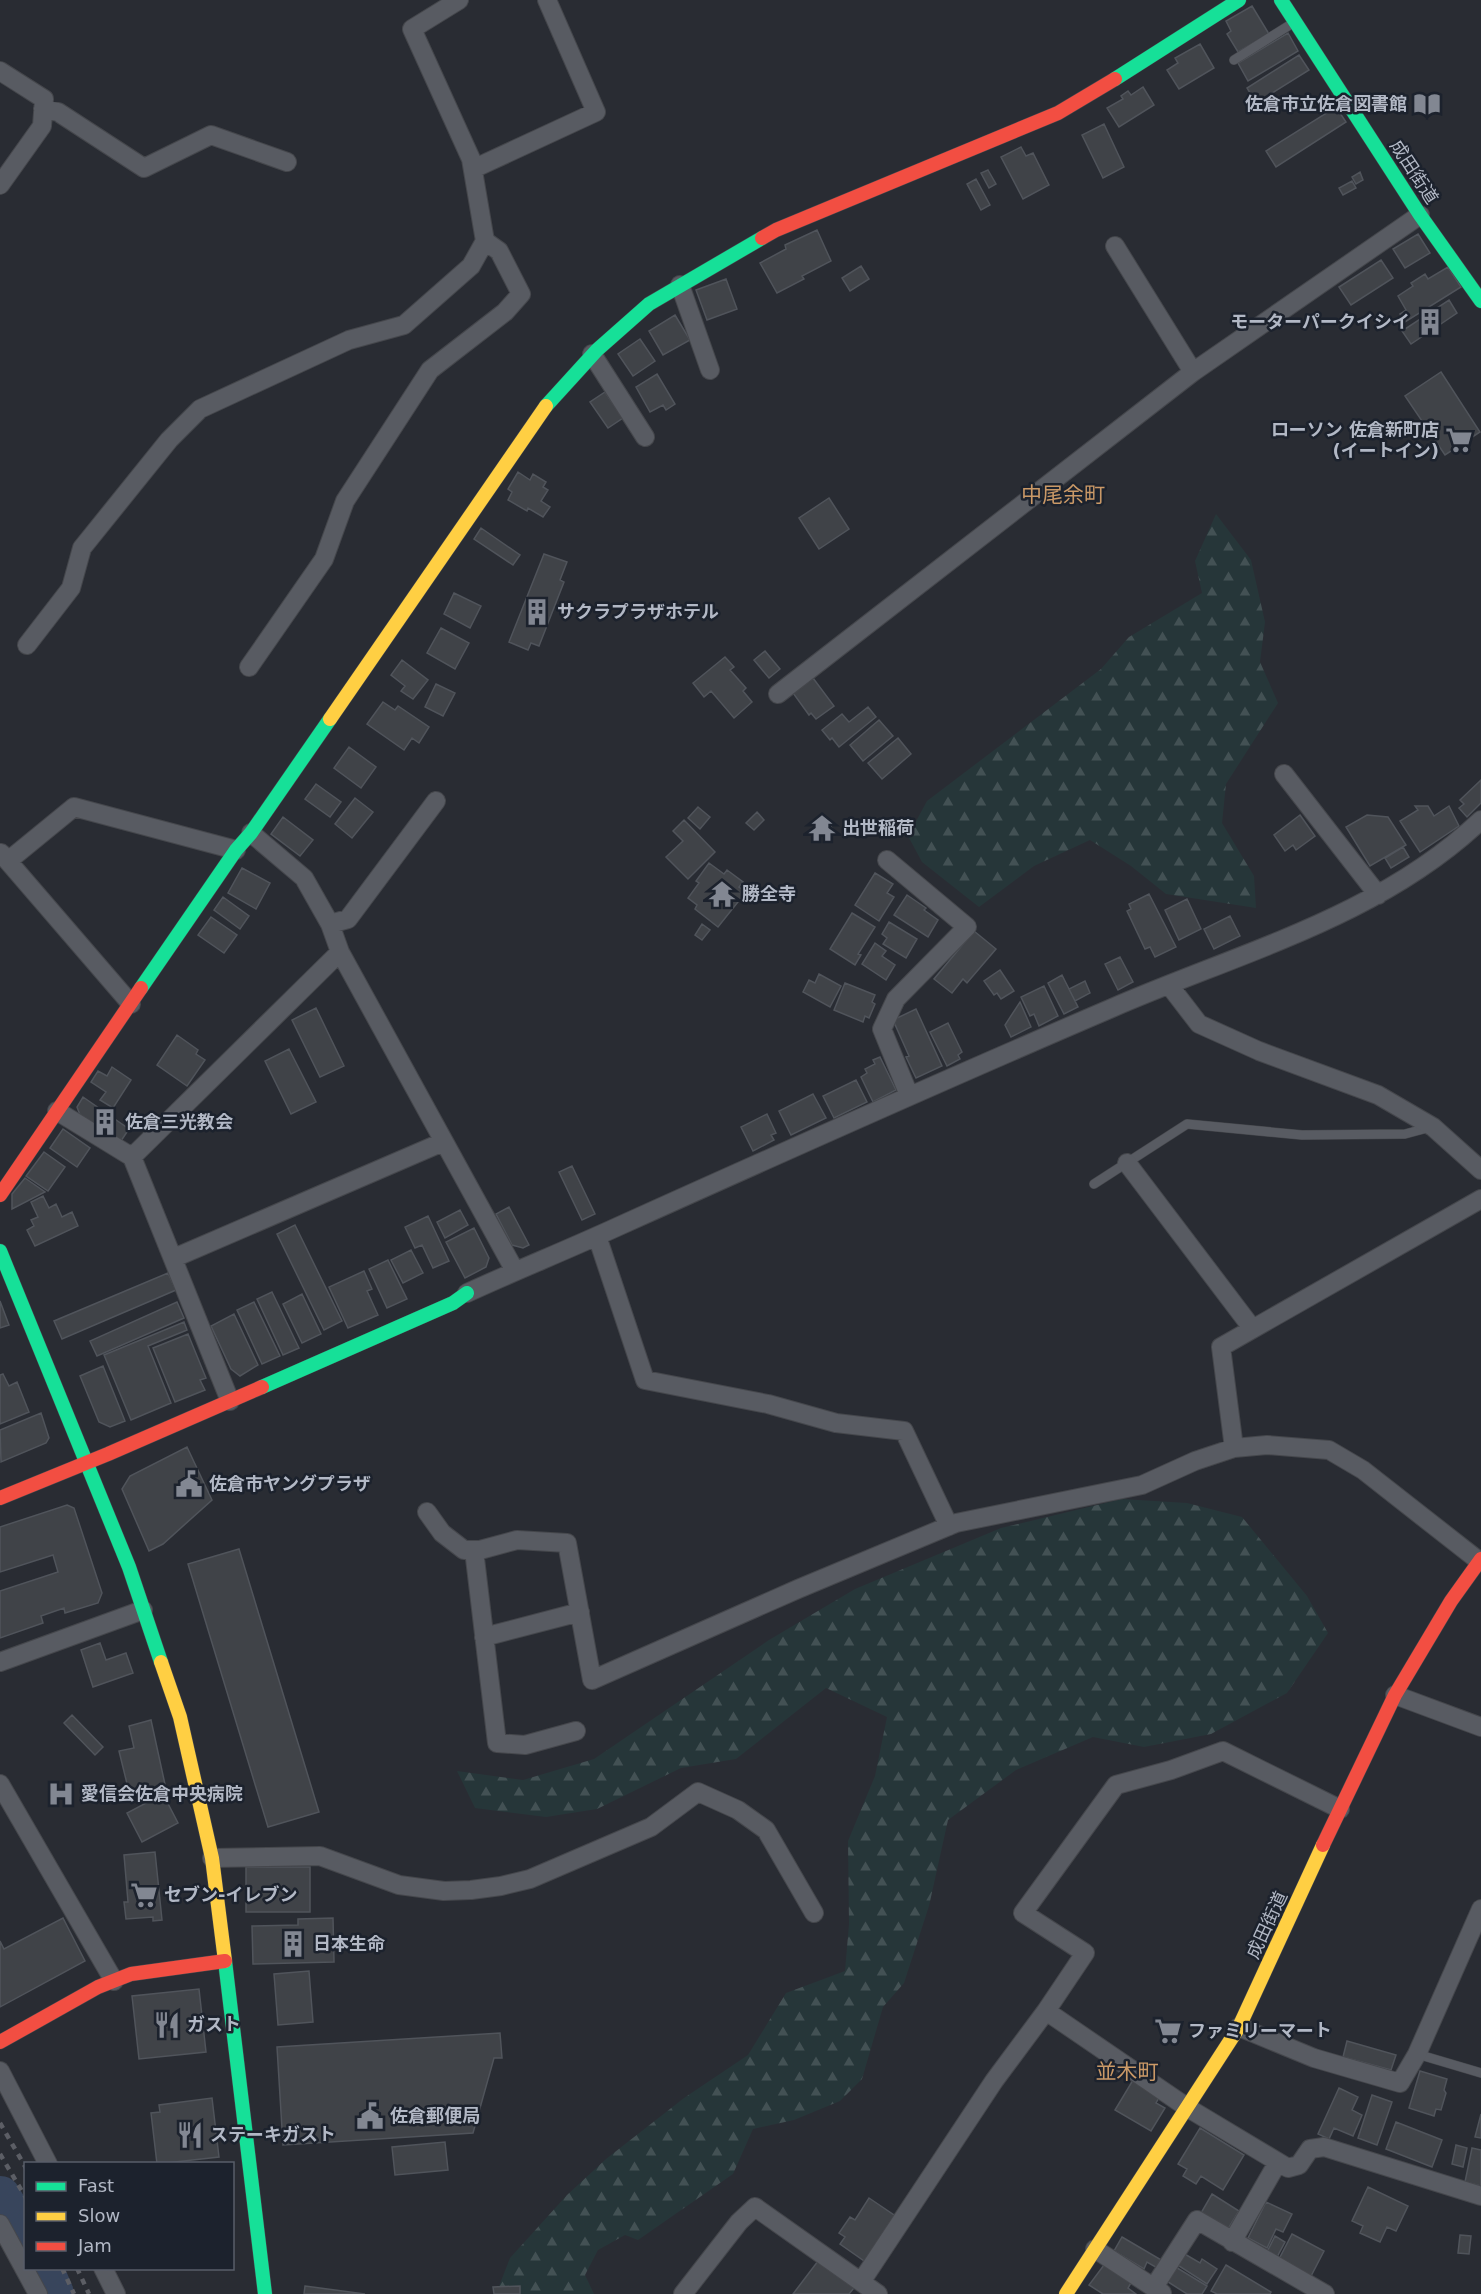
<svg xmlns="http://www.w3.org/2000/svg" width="1481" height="2294" font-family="'DejaVu Sans','Noto Sans JP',sans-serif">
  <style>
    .forest { fill: url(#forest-firs) }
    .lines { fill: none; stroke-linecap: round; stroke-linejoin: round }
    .river { stroke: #38455c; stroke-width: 42 }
    .building { fill: #404348; stroke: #50545b; stroke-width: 1.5 }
    .lane-casing { stroke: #45474c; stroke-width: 10 }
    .street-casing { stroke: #45474c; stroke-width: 20 }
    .fast-casing { stroke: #45474c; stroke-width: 15 }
    .slow-casing { stroke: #45474c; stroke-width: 15 }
    .jam-casing { stroke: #45474c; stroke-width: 15 }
    .lane { stroke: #585b62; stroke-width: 9 }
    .street { stroke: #585b62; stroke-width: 18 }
    .fast { stroke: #16e098; stroke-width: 14 }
    .slow { stroke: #ffcf43; stroke-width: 14 }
    .jam { stroke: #f24e42; stroke-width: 14 }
    .rail { stroke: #5c5e65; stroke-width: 4.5; stroke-dasharray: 6 6; stroke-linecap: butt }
    .labels { text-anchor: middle; stroke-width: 5; stroke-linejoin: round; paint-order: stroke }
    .poi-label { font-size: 18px; font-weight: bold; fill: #b2b8c5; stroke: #1c222d; text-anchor: start }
    .street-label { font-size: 18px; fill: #b2b8c5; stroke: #1c222d }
    .quarter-label { font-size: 21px; fill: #ca9967; stroke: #1c222d }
  </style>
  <defs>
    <pattern id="forest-firs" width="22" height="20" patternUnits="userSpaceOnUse" patternTransform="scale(1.5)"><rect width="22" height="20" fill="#263639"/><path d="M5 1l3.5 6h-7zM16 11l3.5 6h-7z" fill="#435154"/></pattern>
  </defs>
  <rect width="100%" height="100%" fill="#292c33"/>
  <path class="forest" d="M1216,514L1251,560L1265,622L1260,662L1278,703L1226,784L1222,823L1254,876L1256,908L1166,894L1131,866L1090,840L1034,866L979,907L922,862L908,836L927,801L1101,669L1129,637L1202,593L1195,561Z
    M1122,1499L1187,1503L1242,1517L1307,1596L1328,1633L1287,1693L1211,1734L1144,1747L1093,1737L1016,1770L948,1820L929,1906L904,1983L883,2007L862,2079L840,2101L794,2120L753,2129L733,2174L638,2240L625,2235L598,2250L585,2275L594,2294H496L510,2258L567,2195L606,2159L684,2098L748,2055L786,1993L845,1971L849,1924L848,1841L875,1776L887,1717L826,1688L736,1759L681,1768L597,1809L546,1817L475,1808L457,1771L523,1780L594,1759L769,1640L855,1589L1001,1528Z"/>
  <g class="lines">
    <path class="river" d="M0,2197L26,2240
      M42,2268L53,2294"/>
  </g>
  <path class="building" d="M1252,6L1269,34L1238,52L1227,34L1231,31L1226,21Z
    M1288,33L1298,51L1248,81L1238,63Z
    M1200,44L1214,68L1179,89L1167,70L1178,63L1175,58Z
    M1299,55L1309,70L1256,103L1247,88Z
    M1143,87L1154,105L1119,127L1107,108L1123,99L1121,96L1128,91L1131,95Z
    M1336,107L1346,122L1276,167L1266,151Z
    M1104,124L1124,167L1103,178L1082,135Z
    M1021,147L1026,156L1033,153L1049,185L1023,199L1001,157Z
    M988,170L996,184L989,188L981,173Z
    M1360,172L1363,180L1356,184L1352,177Z
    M976,179L990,205L981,210L967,184Z
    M1352,181L1356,188L1343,195L1339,188Z
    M817,230L831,261L802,276L804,279L777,293L760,263L786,249L785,245Z
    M1418,234L1430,253L1405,268L1393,249Z
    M1381,260L1393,278L1351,305L1339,287Z
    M861,266L869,279L850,291L842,278Z
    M1448,267L1461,287L1405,322L1400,314L1406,310L1398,296L1413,286L1411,283L1425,274L1428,279Z
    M726,279L737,309L707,320L696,290Z
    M1449,300L1457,313L1411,344L1402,331Z
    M675,315L690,340L663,355L649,331Z
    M640,339L655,361L633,376L618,354Z
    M1441,372L1480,432L1445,455L1405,396Z
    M657,374L675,404L666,410L663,405L650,412L636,387Z
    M605,392L623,418L608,428L590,402Z
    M518,472L530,480L533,474L546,482L543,487L548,490L541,501L550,507L543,517L528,508L527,511L508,500L512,492L508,489Z
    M829,498L849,529L819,549L799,518Z
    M481,528L520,555L513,565L474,539Z
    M544,554L567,562L560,580L564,582L539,646L531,643L528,650L509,642Z
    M454,593L481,606L470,628L444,614Z
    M441,628L469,643L455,669L427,653Z
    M765,651L780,669L769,678L754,660Z
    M725,657L734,667L730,670L746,688L743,691L752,702L734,718L711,691L704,697L693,683Z
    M402,660L428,680L413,699L401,691L405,686L391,675Z
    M813,678L834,706L816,719L811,713L809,715L793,693Z
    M436,684L455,693L443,716L425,707Z
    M383,702L395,710L398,706L429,727L419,743L412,738L404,750L367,724Z
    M868,707L876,717L839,747L832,738L830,740L822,730L842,714L849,722Z
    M879,720L893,736L863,761L850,745Z
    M898,738L911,754L882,779L868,763Z
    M349,747L376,767L361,788L334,768Z
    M1481,780V803L1467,817L1459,808L1464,804L1460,800Z
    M316,784L341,802L330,817L305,799Z
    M355,798L373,812L352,838L335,824Z
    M1415,806H1428L1434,816L1449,806L1459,826L1420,852L1400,821L1418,810Z
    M698,807L710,817L700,829L688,818Z
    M757,812L764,820L754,830L746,823Z
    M1300,815L1315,836L1296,850L1293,845L1285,851L1274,835Z
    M1367,815L1388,817L1406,845L1370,866L1346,827Z
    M283,817L313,840L300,856L271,834Z
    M684,820L715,852L688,879L666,857L683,841L673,831Z
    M830,820L832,830L818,833L815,822Z
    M1403,847L1409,857L1391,868L1385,858Z
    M709,863L724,874L727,870L743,882L739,887L746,892L718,927L695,909L697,905L688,898L699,883L696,881Z
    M242,868L270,883L256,909L228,893Z
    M875,873L893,884L887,893L894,897L879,921L855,905Z
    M1149,894L1176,947L1155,957L1150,947L1145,949L1127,911L1131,909L1129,904Z
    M907,895L926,908L924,910L938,920L928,937L894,915Z
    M223,897L249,916L240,929L214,910Z
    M1187,899L1201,929L1179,940L1165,910Z
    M852,913L875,927L858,954L861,955L855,965L830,949Z
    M1230,916L1240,936L1214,949L1204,929Z
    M211,917L237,935L224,953L198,935Z
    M889,922L917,939L906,958L883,944L887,938L882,934Z
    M702,924L710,930L702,940L695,935Z
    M974,931L996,949L967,983L963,979L952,993L934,979Z
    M875,943L886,951L882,956L895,965L886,980L862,964Z
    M1120,957L1133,982L1118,990L1105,964Z
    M1000,970L1014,991L1001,999L997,993L994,995L984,981Z
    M819,974L841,986L830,1007L803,992L809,980L815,983Z
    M1062,975L1078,1007L1064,1014L1048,983Z
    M1085,981L1090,993L1075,1001L1069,989Z
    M845,983L875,995L872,1002L875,1004L869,1018L865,1016L863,1022L834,1010Z
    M1044,986L1058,1016L1039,1026L1034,1014L1030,1016L1021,997Z
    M1020,1002L1031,1027L1011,1037L1005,1025Z
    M316,1008L344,1066L320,1077L292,1020Z
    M916,1009L942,1066L916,1078L906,1057L909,1056L893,1020Z
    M948,1023L962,1052L958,1055L960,1059L947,1066L930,1032Z
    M177,1035L198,1050L196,1054L205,1060L187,1086L157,1065Z
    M289,1049L316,1102L291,1114L265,1061Z
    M880,1057L896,1090L873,1102L861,1077L867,1073L865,1069L875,1064L873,1060Z
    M112,1067L131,1080L113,1108L100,1100L106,1092L91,1082L98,1071L107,1076Z
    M856,1080L867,1102L834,1118L823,1096Z
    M813,1094L826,1118L791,1135L779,1111Z
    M83,1097L129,1129L121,1141L80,1115L77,1107Z
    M767,1114L776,1133L771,1135L774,1140L753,1151L741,1127Z
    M63,1129L90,1148L77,1167L50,1148Z
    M44,1152L65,1167L48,1191L26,1176Z
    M572,1166L595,1214L582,1220L559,1172Z
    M25,1178L45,1192L12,1209V1194Z
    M43,1196L49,1208L56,1204L62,1217L72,1212L78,1226L35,1246L27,1230L34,1226L31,1220L38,1217L31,1202Z
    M509,1207L529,1245L523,1248L512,1245L496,1214Z
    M460,1210L468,1225L445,1238L437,1222Z
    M428,1216L449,1261L433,1268L422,1245L415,1248L405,1227Z
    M295,1225L342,1321L324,1330L277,1234Z
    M474,1228L489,1258L486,1267L465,1278L446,1242Z
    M411,1250L423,1273L403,1283L391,1260Z
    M388,1260L407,1299L387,1308L369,1269Z
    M364,1271L372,1289L367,1291L378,1315L348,1328L329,1287Z
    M168,1273L176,1290L62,1339L54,1321Z
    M272,1292L299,1348L283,1355L257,1299Z
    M302,1294L321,1334L302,1343L283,1304Z
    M0,1301L9,1325L0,1328Z
    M177,1302L184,1318L97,1356L90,1341Z
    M254,1302L280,1356L262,1364L237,1310Z
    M234,1314L258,1365L240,1376L231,1369L211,1326Z
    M184,1322L187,1330L148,1346L171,1403L131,1420L104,1355Z
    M188,1334L206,1378L200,1380L205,1390L175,1402L153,1348Z
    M103,1366L125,1421L110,1427L99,1422L80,1376Z
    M3,1374L9,1386L17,1382L29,1412L0,1424V1375Z
    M41,1413L49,1438L46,1443L1,1462L0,1430Z
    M187,1447L212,1500L163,1544L149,1551L122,1489L130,1476Z
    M67,1505L74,1508L102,1593L98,1603L65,1613L64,1608L41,1616L43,1623L0,1638V1591L58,1572L53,1555L0,1572V1527Z
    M239,1549L319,1812L268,1827L188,1564Z
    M100,1643L106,1660L126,1653L133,1673L93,1687L81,1650Z
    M72,1715L103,1747L95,1755L64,1723Z
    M151,1720L166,1789L130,1796L119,1751L134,1748L129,1726Z
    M163,1794L178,1823L142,1842L127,1813Z
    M155,1852L162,1920L153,1921V1917L126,1919L124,1902H128L124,1855Z
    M246,1867H310V1912H246Z
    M63,1918L85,1961L0,2007V1941L4,1949Z
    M333,1918L334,1962L253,1964L252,1926L298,1925V1919Z
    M309,1971L313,2022L278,2025L274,1974Z
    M199,1989L206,2052L139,2059L132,1996Z
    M500,2033L502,2058H494L473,2133L283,2145L277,2047Z
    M1347,2041L1396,2055L1391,2070L1343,2057Z
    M1420,2071L1447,2079L1444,2090L1446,2093L1441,2110L1436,2109L1434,2116L1409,2108Z
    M1133,2080L1160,2096L1156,2103L1165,2108L1151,2131L1115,2110Z
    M1339,2088L1358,2097L1352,2110L1362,2115L1353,2136L1334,2128L1329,2139L1318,2134Z
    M1372,2095L1392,2102L1377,2145L1358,2138Z
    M212,2098L219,2157L157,2164L151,2113L160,2112L159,2105Z
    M1481,2114V2138L1475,2137Z
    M1396,2122L1442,2140L1432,2167L1386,2149Z
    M1200,2128L1244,2155L1223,2190L1201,2176L1196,2184L1183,2176L1187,2169L1178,2164Z
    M445,2142L448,2170L395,2175L392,2147Z
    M1456,2145L1467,2148L1463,2167L1452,2164Z
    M1472,2148L1481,2150V2186L1465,2182Z
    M1368,2187L1408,2206L1396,2231L1387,2227L1380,2242L1360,2233L1363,2226L1352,2221Z
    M1212,2194L1239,2211L1228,2229L1201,2213Z
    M869,2198L897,2217L867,2263L840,2244L845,2237L839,2233L850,2217L855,2220Z
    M1266,2202L1292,2214L1283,2232L1276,2229L1267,2248L1248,2238Z
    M1292,2234L1324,2251L1310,2278L1278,2261Z
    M1460,2235L1471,2236L1469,2254L1458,2253Z
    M1275,2236L1285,2242L1277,2257L1267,2252Z
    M1122,2237L1163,2261L1159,2269L1147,2262L1144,2269L1114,2251Z
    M1183,2253L1200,2263L1202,2259L1217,2269L1207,2284L1176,2264Z
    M818,2261L854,2288L849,2294H793Z
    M1104,2265L1131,2283L1128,2288L1136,2294H1103L1089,2285Z
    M1226,2265L1271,2292L1270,2294H1217L1211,2291Z
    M1174,2266L1207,2286L1202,2294H1187L1165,2280Z
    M305,2286L365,2294H304Z
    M520,2286V2294H494L493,2287Z"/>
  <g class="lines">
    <defs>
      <path id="lane" d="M1234,60L1293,23
        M1094,1184L1187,1124L1302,1135L1405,1134L1431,1127
        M1417,2054L1481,2073"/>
      <path id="street" d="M0,71L44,99L42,126L0,185
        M43,109L58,112L144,168L211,135L287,162
        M473,169L596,112L547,0
        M1115,246L1193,372
        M680,285L710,370
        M592,354L645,437
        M27,645L71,588L82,548L169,440L200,409L349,340L404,325L471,266L485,241L471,159L412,29L459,0
        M249,667L324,559L345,501L430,370L505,312L521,294L499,251L485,241
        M778,694L1193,372L1420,215
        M1284,774L1378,895
        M251,833L304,878L330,924L340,952L515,1271
        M1,853L131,1004
        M887,860L967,927L896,999L882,1029L909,1095
        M8,861L74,807L236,850
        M330,924L348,919L436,801
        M1169,985L1199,1024L1259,1051L1378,1095L1433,1127L1481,1170
        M57,1111L132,1157
        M1127,1163L1252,1328
        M597,1236L645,1380L768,1404L836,1423L904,1431L949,1526
        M174,1258L443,1142
        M467,1293C517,1270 567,1250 617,1227C781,1153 946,1079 1112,1008C1238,953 1379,917 1481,820
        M230,1401L132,1157L340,952
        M1234,1448L1221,1347L1481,1199
        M427,1512L442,1533L464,1550H480L517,1540L567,1543L592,1680L798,1589L956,1523L1142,1485L1195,1461L1234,1448L1267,1445L1329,1450L1363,1470L1479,1561
        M474,1550L497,1743L525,1745L576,1731
        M484,1637L580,1612
        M0,1662L143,1610
        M1395,1695L1481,1727
        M0,1784L114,1981
        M212,1858L320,1856L399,1885L444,1891L471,1890L501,1886L530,1879L651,1827L698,1792L738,1810L766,1830L814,1913
        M1046,2011L1085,1953L1023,1913L1116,1785L1171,1770L1223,1751L1340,1809
        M1239,2027L1314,2058L1400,2083L1417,2054L1481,1909
        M0,2071L48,2164
        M0,2224L38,2294
        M1232,2242L1278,2162
        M1095,2249L1162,2293
        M103,2268L116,2294
        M861,2282L994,2081L1046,2011L1188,2108L1288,2168L1299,2165L1310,2149L1324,2147L1481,2196
        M1154,2287L1197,2220L1325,2294
        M683,2294L739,2222L755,2207L878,2294"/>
      <path id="fast" d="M1281,0L1420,215L1481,301
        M1115,79L1239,0
        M546,406L597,350L649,304L762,238
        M141,988L236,850L251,833L330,719
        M0,1251L129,1567L161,1662
        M262,1387L453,1303L467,1293
        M225,1961L265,2294"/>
      <path id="slow" d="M330,719L546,406
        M161,1662L180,1717L212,1858L225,1961
        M1066,2294L1239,2027L1323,1845"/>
      <path id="jam" d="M762,238L776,230L1058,113L1115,79
        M0,1195L141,988
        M0,1498L108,1454L262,1387
        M1323,1845L1395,1695L1451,1601L1481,1559
        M0,2042L98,1987L131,1974L225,1961"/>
    </defs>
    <use href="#lane" class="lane-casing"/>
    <use href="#street" class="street-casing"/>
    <use href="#fast" class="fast-casing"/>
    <use href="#slow" class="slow-casing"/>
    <use href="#jam" class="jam-casing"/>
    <use href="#lane" class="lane"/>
    <use href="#street" class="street"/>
    <use href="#fast" class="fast"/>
    <use href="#slow" class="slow"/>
    <use href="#jam" class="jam"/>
    <path class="rail" d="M0,2123L26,2168
      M0,2154L26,2198
      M62,2268L74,2294
      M77,2268L89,2294"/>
  </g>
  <defs>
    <symbol id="library-bare" viewBox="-9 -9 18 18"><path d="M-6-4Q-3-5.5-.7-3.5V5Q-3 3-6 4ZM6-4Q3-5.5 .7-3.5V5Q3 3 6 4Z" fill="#828792" stroke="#1c222d" stroke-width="2.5" paint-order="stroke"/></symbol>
    <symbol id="building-bare" viewBox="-9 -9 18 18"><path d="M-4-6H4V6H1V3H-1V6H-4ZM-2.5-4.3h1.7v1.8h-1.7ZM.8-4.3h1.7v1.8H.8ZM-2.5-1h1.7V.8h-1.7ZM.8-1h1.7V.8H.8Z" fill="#828792" stroke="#1c222d" stroke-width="2.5" paint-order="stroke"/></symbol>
    <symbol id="supermarket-bare" viewBox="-9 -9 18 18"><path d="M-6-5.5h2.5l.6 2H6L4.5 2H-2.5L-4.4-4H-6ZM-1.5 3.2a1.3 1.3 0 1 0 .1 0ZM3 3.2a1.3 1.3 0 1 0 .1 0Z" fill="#828792" stroke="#1c222d" stroke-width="2.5" paint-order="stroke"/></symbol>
    <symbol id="temple-bare" viewBox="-9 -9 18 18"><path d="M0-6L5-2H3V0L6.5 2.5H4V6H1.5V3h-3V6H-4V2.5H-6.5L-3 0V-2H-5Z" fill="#828792" stroke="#1c222d" stroke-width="2.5" paint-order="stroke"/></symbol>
    <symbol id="civic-bare" viewBox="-9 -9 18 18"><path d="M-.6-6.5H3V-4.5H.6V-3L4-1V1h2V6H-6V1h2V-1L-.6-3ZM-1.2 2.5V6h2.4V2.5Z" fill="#828792" stroke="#1c222d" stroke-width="2.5" paint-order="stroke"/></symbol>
    <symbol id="hospital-bare" viewBox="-9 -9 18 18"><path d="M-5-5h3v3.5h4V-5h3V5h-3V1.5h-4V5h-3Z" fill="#828792" stroke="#1c222d" stroke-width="2.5" paint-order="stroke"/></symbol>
    <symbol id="restaurant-bare" viewBox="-9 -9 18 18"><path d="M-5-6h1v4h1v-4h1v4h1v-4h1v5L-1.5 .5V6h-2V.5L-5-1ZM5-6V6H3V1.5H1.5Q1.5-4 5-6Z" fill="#828792" stroke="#1c222d" stroke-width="2.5" paint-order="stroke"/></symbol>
  </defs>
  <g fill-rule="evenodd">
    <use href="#library-bare" x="1408" y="85" width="38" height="38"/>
    <use href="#building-bare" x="1411" y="303" width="38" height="38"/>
    <use href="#supermarket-bare" x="1440" y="421" width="38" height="38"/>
    <use href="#building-bare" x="518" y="593" width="38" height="38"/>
    <use href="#temple-bare" x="803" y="809" width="38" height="38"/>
    <use href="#temple-bare" x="703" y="875" width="38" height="38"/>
    <use href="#building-bare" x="86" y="1103" width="38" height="38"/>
    <use href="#civic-bare" x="170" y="1465" width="38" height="38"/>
    <use href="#hospital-bare" x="42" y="1775" width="38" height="38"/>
    <use href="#supermarket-bare" x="125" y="1876" width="38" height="38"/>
    <use href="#building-bare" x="274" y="1925" width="38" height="38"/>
    <use href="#restaurant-bare" x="148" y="2006" width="38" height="38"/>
    <use href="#supermarket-bare" x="1149" y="2012" width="38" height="38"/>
    <use href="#civic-bare" x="351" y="2097" width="38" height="38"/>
    <use href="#restaurant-bare" x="171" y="2116" width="38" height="38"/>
  </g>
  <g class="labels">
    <g class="poi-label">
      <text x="1407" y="110" text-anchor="end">佐倉市立佐倉図書館</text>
      <text x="1410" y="328" text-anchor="end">モーターパークイシイ</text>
      <text x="1439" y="436" text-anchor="end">ローソン 佐倉新町店<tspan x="1439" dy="21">(イートイン)</tspan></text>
      <text x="557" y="618">サクラプラザホテル</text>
      <text x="842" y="834">出世稲荷</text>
      <text x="742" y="900">勝全寺</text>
      <text x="125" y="1128">佐倉三光教会</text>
      <text x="209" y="1490">佐倉市ヤングプラザ</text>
      <text x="81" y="1800">愛信会佐倉中央病院</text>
      <text x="164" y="1901">セブン-イレブン</text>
      <text x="313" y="1950">日本生命</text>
      <text x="187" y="2031">ガスト</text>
      <text x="1188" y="2037">ファミリーマート</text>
      <text x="390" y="2122">佐倉郵便局</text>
      <text x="210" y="2141">ステーキガスト</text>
    </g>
    <g class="street-label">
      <text transform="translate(1414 172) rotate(57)" y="6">成田街道</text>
      <text transform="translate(1267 1925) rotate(-65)" y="6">成田街道</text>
    </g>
    <g class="quarter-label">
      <text x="1063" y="502">中尾余町</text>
      <text x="1127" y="2079">並木町</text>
    </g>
  </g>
  <rect x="24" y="2162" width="210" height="108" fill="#1c222d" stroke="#585e6a" stroke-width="1.5"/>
  <rect x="36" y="2182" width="30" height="9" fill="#16e098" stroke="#585e6a" stroke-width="1.5"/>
  <text x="78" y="2192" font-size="18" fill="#b2b8c5">Fast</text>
  <rect x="36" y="2212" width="30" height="9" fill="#ffcf43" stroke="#585e6a" stroke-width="1.5"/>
  <text x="78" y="2222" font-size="18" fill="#b2b8c5">Slow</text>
  <rect x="36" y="2242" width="30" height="9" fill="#f24e42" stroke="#585e6a" stroke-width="1.5"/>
  <text x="78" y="2252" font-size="18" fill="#b2b8c5">Jam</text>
</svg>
